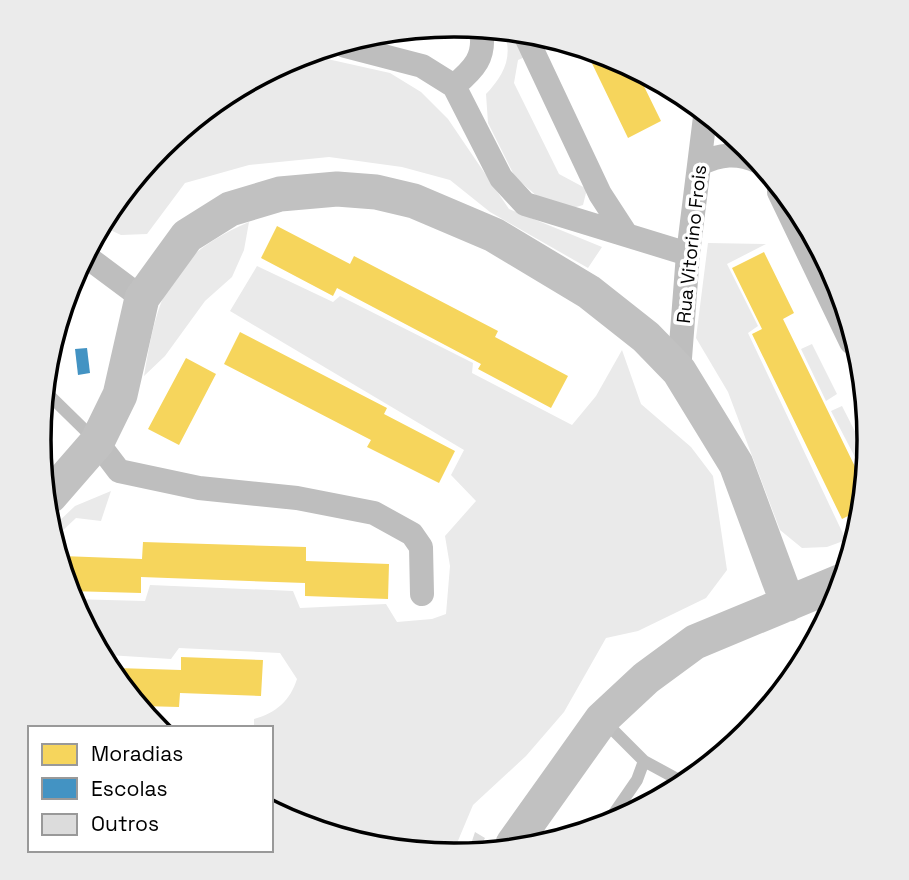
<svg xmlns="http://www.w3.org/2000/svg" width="909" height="880" font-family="'Space Grotesk',sans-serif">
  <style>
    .green { fill: #eaeaea }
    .homes { fill: #f6d55c }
    .schools { fill: #4393c3 }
    .building { fill: #dcdcdc }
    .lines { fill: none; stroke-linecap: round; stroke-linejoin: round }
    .lane { stroke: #bebebe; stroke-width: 12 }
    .street { stroke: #bebebe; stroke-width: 24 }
    .secondary { stroke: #c1c1c1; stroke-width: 35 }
    .labels { text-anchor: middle; stroke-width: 7; stroke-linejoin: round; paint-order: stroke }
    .street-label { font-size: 19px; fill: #000; stroke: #fff }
    .rim { fill: none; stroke: #000; stroke-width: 3.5 }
  </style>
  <rect width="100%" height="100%" fill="#fff"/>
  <path class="green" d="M505,35L515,37L525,57L518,60L514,83L559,174L587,189L583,205L566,210L538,197L515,177L488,123L486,94C502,77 513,59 505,35Z
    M305,54L390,73L421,92L448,119L509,209L602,247L588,268L490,212L450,180L402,167L329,157L249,165L185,183L147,234L121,235L106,228L161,146L296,56Z
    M249,222L244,250L232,277L205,301L165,356L144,376C158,294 168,257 249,222Z
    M708,243L766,244L727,264L758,326L748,333L846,540L827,547L802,548L780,530L728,392L696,338Z
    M257,266L333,302L340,296L473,363L472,373L572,425L596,396L622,350L641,404L691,447L713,476L727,570L706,598L638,631L606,638L564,712L526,756L473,805L452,855L295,824L271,808V728H254V719C276,713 290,701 297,679L280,653L179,648L171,659L108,655L70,599L145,601L150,585L293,591L300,608L386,604L397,622L432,619L446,614L450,566L445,536L476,501L451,475L464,450L230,311Z
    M812,344L837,394L826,401L801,349Z
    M842,406L867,455L858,463L831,411Z
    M111,491L101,521L76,518L58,535L56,524L75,506Z"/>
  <path class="homes" d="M586,51L614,56L637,72L661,121L628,138Z
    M277,226L350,264L354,256L498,331L495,337L568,376L551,408L478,369L481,364L337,288L333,296L261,258Z
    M764,252L794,313L783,319L862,481L856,512L842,519L752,334L762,329L732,268Z
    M240,332L387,408L384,414L455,451L439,483L367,447L371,440L224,364Z
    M186,358L216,374L179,445L148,429Z
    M143,542L306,547V561L389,564L388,599L305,596V583L141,577V593L69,591L62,556L142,559Z
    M181,657L263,660L261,696L180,693L179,707L142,706L117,668L181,670Z"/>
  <path class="schools" d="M87,348L90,373L78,375L75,349Z"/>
  <path class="building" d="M816,633L808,644L805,637Z
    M475,832L485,838L478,851L468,853Z"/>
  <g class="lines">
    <path class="lane" d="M48,394L95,440
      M603,720L644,761L679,780
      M606,825L637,780L644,761"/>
    <path class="street" d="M527,39L600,194L626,234
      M345,46L422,66L454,86L501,178L525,204L688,254
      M454,86C474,69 486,57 481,30
      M700,164C720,154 737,152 759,162
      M779,192L851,342
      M87,257L142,298
      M679,371L688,254L705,117
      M97,442L119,471L199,488L297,498L374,513L412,534L421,547L422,594"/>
    <path class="secondary" d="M50,496L97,442L120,395L142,298L187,236L230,209L280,194L337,189L376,192L414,201L494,235L589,292L646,337L679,371L736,464L788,604
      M513,844L602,719L646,678L695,642L842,581"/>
  </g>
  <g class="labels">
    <g class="street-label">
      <text transform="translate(691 244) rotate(-84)" y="7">Rua Vitorino Frois</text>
    </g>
  </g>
  <path d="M0 0H909V880H0ZM51 440a403 403 0 1 1 806 0a403 403 0 1 1-806 0Z" fill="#ebebeb" fill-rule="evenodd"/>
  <path class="rim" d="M51 440a403 403 0 1 1 806 0a403 403 0 1 1-806 0Z"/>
  <rect x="28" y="726" width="245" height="126" fill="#ffffff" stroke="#999999" stroke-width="2"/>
  <rect x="42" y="744" width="35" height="21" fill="#f6d55c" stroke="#999999" stroke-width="2"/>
  <text x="91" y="761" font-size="21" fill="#000000">Moradias</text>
  <rect x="42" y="778" width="35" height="21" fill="#4393c3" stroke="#999999" stroke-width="2"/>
  <text x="91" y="796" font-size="21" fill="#000000">Escolas</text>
  <rect x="42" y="814" width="35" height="21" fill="#dcdcdc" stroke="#999999" stroke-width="2"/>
  <text x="91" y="831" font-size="21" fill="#000000">Outros</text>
</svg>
